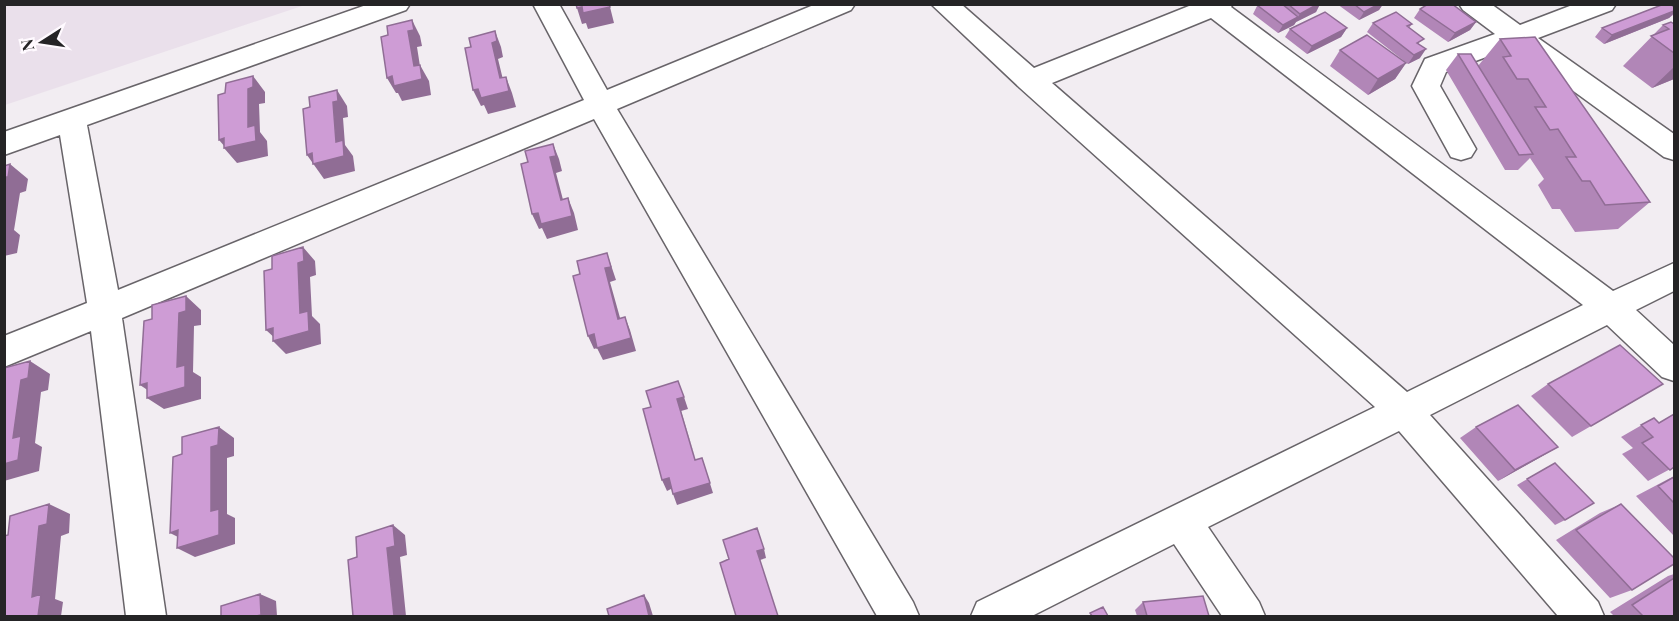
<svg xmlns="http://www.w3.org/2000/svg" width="1679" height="621" font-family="'Playfair Display',serif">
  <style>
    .built { fill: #eae0eb }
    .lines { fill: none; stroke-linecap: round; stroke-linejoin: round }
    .minor-casing { stroke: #686469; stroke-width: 3 }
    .minor { fill: #fff; fill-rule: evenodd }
    .wall { fill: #b186b7 }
    .shaded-wall { fill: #906d95 }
    .building { fill: #ce9cd5; stroke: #906d95; stroke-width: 1.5 }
  </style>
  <rect width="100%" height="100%" fill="#f2edf2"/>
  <path class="built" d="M5,4H305V5L5,105Z"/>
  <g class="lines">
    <defs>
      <path id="minor" d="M369,4H410L406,10L87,125L118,290L584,100L533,4H559L607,90L816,4H855L851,10L617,109L913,602L919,616H877L594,119L122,318L166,616H126L91,331L4,367V336L87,303L60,135L4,155V132Z
        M931,4H961L1034,68L1194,4H1233L1231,7L1613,291L1674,263V291L1636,310L1674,345V381L1662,377L1607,325L1430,415L1598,602L1604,616H1558L1399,431L1208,527L1259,602L1265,616H1222L1174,544L1032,616H971L977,602L1375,407L1020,88ZM1211,18L1583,305L1407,392L1052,83Z
        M1459,4H1491L1520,25L1575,4H1616L1612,10L1538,38L1674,134V160L1664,157L1513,47L1446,72L1440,86L1476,149L1471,157L1461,160L1451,157L1412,86L1425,59L1495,34L1463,10Z"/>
    </defs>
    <use href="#minor" class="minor-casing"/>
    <use href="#minor" class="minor"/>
  </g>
  <path class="wall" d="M1258,4H1320L1316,12L1296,22L1294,25L1278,33L1253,14Z
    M1337,4H1383L1379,10L1359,20Z
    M1664,4H1674V16L1673,15L1669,18L1604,44L1595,37L1602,28Z
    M1420,9L1476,22L1470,30L1448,42L1414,18Z
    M1373,23L1412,24L1409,28L1420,45V58L1408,64L1367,32Z
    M1674,24V79L1652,88L1623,66L1663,25Z
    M1347,28L1341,37L1307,54L1285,37L1290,29Z
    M1500,39L1650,202L1618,229L1575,232L1560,209H1552L1538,185L1544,179L1530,158L1518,170H1505L1446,70L1458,54L1478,66Z
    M1340,50L1406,63L1395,79L1368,95L1330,66Z
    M1548,384L1643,396L1572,437L1531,396Z
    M1654,418L1674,467L1648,481L1622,454L1633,448L1621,437Z
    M1476,427L1558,447L1498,481L1460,438Z
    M1555,463L1565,520L1555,525L1517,485Z
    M1674,476V536L1636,496Z
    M1621,504L1632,590L1610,598L1556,540L1600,513Z
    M1674,574V616H1614L1610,612L1668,576Z
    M1143,602L1209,616H1137L1135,610Z"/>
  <path class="shaded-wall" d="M1318,4H1320L1316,12L1296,22L1294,25L1278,33L1283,25L1298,17L1300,14Z
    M1379,4H1383L1379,10L1359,20L1364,12Z
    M582,7H610L614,23L588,29L586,23L582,24L577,8Z
    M1674,11V13L1669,18L1604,44L1612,35Z
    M412,20L420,36L422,46L417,47L422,79L420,65L429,81L431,95L402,101L398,93H396L387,78L414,66L408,31Z
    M1476,22L1470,30L1448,42L1455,33Z
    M1347,28L1341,37L1307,54L1312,46Z
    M495,31L501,47L503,57L498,59L506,92V77L512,93L516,107L488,114L484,105L481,106L473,90L492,43Z
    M1426,49L1420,58L1408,64L1414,55Z
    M1406,63L1395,79L1368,95L1378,79Z
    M1674,67V79L1652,88Z
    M253,76L265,92V103L259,104L260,132L267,141L268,156L237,163L224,148H226L219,140L248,89Z
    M337,90L347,106L348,117L343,118L345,145L353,156L355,171L324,179L307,155L336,142L333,102Z
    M553,144L559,159L562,171L556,173L567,215L561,200L550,157Z
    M10,164L28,179L26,191L20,193L14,230L20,235L17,253L4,256V177Z
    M568,198L574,213L578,230L547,239L542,228L539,229L532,214Z
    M303,247L315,261L316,275L310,277L312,316L320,324L321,344L286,354L273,341L277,340L266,330L273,328L300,313L298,263Z
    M607,253L616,280L610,282L624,332L618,319L605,268Z
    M186,296L201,310V325L194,326L193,372L201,377V399L164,409L147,398L155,395L140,385L179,313Z
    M625,317L630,330L636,351L603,360L597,348L594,349L588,336Z
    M30,361L50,374L48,390L41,392L35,443L42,447L39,471L4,481V464L21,380Z
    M684,397L688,409L681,411L699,471L677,399Z
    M219,427L234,438V456L227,458V514L235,518V544L195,557L177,548L211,511V447Z
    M1558,447L1539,458L1498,481L1515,470Z
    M702,458L713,493L677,505L673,494Z
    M669,478L673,488L667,491L662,480Z
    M49,504L70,514L69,533L61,536L55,599L63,602L61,616H38L32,597L39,526Z
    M393,525L405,535L407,555L400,557L406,616H394L387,548Z
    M178,530L188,542L170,533Z
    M764,549L766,558L760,560L757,551Z
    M260,594L276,601L277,616H256Z
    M644,595L649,603L653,616H649Z"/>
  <path class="building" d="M576,4H609L610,7L583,13L582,7L577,8Z
    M1258,4H1282L1298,17L1283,25L1257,5Z
    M1288,4H1318L1300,14Z
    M1354,4H1379L1364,12Z
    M1428,4H1452L1476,22L1455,33L1420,9Z
    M1664,4H1670L1674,7V11L1612,35L1602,28Z
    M1325,12L1347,28L1312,46L1290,29Z
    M1396,12L1412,24L1407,26L1424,39L1417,43L1426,49L1414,55L1373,23Z
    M412,20L414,30L408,31L414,66L420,65L422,79L394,86L392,76L387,78L381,37L388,35L387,26Z
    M1671,22L1674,24V53L1651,36L1669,29L1663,25Z
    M495,31L497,41L492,43L500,78L506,77L509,91L481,98L478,89L473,90L465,48L471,47L469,38Z
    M1367,35L1406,63L1378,79L1340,50Z
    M1535,37L1650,202L1605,205L1590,181H1582L1566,157H1576L1558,129L1550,130L1535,107H1546L1528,79H1517L1503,57L1511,56L1500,39Z
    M1458,54H1471L1533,154L1519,155Z
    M253,76V87L248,89V127L255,125L256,141L224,148V138L219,140L218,95L225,93L226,83Z
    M337,90L338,101L333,102L336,142L343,140L344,156L313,164L312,153L307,155L303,109L310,107L309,97Z
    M553,144L556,156L550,157L561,200L568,198L572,216L541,224L538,213L532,214L521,164L528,162L525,151Z
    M10,164L8,177H4V166Z
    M303,247L304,261L298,263L300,313L308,311L309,331L273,341V328L266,330L264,271L272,269V256Z
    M607,253L611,267L605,268L618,319L625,317L631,338L597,348L594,334L588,336L573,276L580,274L577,261Z
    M186,296V311L179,313L177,367L185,365V387L147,398V383L140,385L144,321L152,319V305Z
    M1620,345L1663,384L1591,426L1548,384Z
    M30,361L28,378L21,380L13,438L21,436L18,460L4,464V368Z
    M678,381L684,397L677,399L695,460L702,458L710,483L673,494L669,478L662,480L643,409L651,407L646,391Z
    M1518,405L1558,447L1515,470L1476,427Z
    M1674,414V467L1670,470L1642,443L1653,437L1641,425L1654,418L1659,423Z
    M219,427L218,445L211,447V511L219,509V535L177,548L178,530L170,533L173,457L182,454V437Z
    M1555,463L1594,503L1565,520L1527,479Z
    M1674,477V503L1658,486Z
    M49,504L47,524L39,526L32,597L41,594L38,616H4V536L8,535L10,516Z
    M1621,504L1674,558V564L1632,590L1576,530Z
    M393,525L395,546L387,548L394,616H353L348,560L357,557L356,537Z
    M757,528L764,549L757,551L778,616H736L720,563L729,559L723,540Z
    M1674,578V616H1643L1632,605Z
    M260,594L261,615L256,616H221V606Z
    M644,595L649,616H609L607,609Z
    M1203,596L1209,616H1147L1143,602Z
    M1103,607L1108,616H1092L1090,613Z"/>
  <rect width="1679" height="621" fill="none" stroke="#252426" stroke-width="12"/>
  <g transform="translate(42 42) rotate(258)" stroke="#fffaff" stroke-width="4.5" paint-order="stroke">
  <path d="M0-4.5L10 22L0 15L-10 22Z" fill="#252426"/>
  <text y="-9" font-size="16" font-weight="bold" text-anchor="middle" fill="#252426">N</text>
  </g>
</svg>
